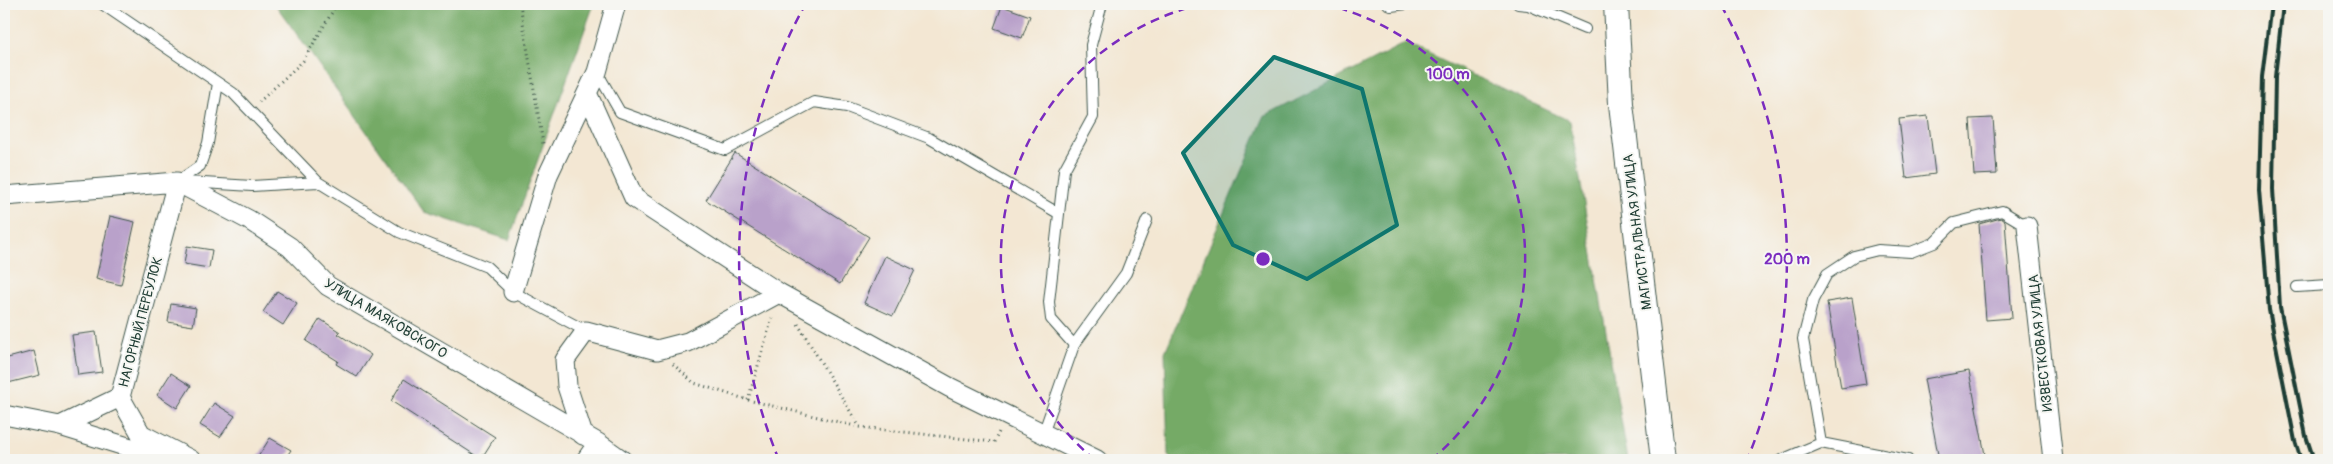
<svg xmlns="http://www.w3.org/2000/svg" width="2333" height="464" font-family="Pangolin,sans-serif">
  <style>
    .forest { fill: #74aa66; stroke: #4a744d }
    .building { fill: #b9a1ca }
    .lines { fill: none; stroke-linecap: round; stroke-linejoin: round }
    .service-casing { stroke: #3f564c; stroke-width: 12 }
    .minor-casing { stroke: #3f564c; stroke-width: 21 }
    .tertiary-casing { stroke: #3f564c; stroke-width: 26 }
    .path { stroke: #3f564c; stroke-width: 3; stroke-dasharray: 1 4; stroke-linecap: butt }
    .service { stroke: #fff; stroke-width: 10 }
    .minor { stroke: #fff; stroke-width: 19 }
    .tertiary { stroke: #fff; stroke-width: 24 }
    .rail { stroke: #1f3d34; stroke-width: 4 }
    .marked { fill: #0f766e; fill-opacity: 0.2; stroke: #0f766e; stroke-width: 4; stroke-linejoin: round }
    .ring { fill: none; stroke: #7b2cbf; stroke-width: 2.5; stroke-dasharray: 9 6 }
    .labels { text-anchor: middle; stroke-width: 4; stroke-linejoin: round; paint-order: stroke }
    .street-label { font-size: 14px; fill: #1f3d34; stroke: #f6f6f2 }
    .centre { fill: #7b2cbf; stroke: #f6f6f2; stroke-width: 2.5 }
    .ring-label { font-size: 15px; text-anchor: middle; font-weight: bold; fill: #7b2cbf; stroke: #f6f6f2; stroke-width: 4; stroke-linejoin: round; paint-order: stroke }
  </style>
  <rect width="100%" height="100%" fill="#f6f6f2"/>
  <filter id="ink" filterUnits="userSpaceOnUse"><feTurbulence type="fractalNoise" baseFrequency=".02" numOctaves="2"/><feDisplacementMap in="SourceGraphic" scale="10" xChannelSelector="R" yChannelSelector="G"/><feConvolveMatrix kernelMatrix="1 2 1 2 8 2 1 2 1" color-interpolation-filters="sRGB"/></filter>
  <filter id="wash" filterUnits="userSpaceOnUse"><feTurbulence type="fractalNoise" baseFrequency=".0096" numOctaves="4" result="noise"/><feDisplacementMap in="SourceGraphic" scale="20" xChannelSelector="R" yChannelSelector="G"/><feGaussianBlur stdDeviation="1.12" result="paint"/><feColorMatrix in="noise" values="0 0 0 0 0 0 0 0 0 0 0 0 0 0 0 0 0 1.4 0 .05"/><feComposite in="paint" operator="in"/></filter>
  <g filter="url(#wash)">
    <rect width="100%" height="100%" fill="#f3e7d3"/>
    <path class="forest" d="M275,4H594L509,240L424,212Z
      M1405,43L1570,121L1628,460H1172L1168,456L1165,352L1264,117Z"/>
    <g id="blocks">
      <path class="building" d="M1002,6L1030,16L1022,38L994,28Z
        M1928,116L1935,174L1906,178L1899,119Z
        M1993,118L1997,174L1974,175L1970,119Z
        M735,153L869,237L840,284L706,200Z
        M110,216L135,222L121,285L96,279Z
        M2001,218L2005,221L2012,318L1986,320L1979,224Z
        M187,246L212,250L209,268L184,264Z
        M885,256L915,270L893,316L864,303Z
        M277,291L297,303L283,325L263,312Z
        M1852,298L1866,384L1841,388L1827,302Z
        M171,304L196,308L193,326L168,322Z
        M320,319L340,332L338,334L371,355L357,377L336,364L338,361L306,341Z
        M96,332L102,372L78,375L72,335Z
        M34,351L40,375L4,384V359Z
        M1969,371L1986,460H1939L1924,379Z
        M171,373L191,386L177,408L157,395Z
        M404,379L495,437L481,459L391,401Z
        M214,403L235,416L220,437L200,425Z
        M270,438L291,450L284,460H256Z"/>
    </g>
  </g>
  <g filter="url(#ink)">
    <use href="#blocks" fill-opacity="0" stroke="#3f564c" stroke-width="1"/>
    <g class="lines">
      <defs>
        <path id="service" d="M102,4L233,93L318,182L399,232L487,267L513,292L586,331
          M1388,4L1391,6L1406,4
          M1518,4L1528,5L1585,29
          M597,72L620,112L725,150L814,102L847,107L929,138L1058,213
          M177,182L200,166L208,143L218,83
          M187,182L252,186L318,182
          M2297,287L2329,285
          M1074,345L1126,273L1147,220
          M1043,434L1074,345L1051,319L1049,302L1064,170L1093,117L1091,45L1102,4
          M1821,443L1803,339L1813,300L1827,274L1854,256L1878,250L1911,252L1934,243L1954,223L2002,211L2027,226
          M1781,460L1821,443L1908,460"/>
        <path id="minor" d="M588,95L634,198L779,293
          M4,196L177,182L249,220L290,247L328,286L598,443L622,460
          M2027,226L2053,460
          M513,292L548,175L597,72L616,4
          M120,397L141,434L191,460
          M4,415L60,426L170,460
          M60,426L120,397L177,182
          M583,435L567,386L565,360L586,331L657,350L688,342L779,293L949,387L1097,460
          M586,460L598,443"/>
        <path id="tertiary" d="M1616,4L1621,104L1663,460"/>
      </defs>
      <use href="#service" class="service-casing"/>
      <use href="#minor" class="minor-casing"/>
      <use href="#tertiary" class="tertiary-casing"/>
      <path class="path" d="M520,4L543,144
        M259,102L303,61L337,4
        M798,324L859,426
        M673,364L694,383L748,400L859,427L994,442L1000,430
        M748,400L772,318"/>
      <use href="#service" class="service"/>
      <use href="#minor" class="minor"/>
      <use href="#tertiary" class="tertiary"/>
      <path class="rail" d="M2271,4L2262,77L2259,190L2269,310L2295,441L2301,460
        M2283,4L2275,77L2273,189L2280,307L2306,436L2314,460"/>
    </g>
  </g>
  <path class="marked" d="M1274,57L1362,89L1397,225L1307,279L1233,245L1183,153Z"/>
  <g class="ring">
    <path d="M1095 460A262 262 0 0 1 1202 4M1324 4A262 262 0 0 1 1431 460"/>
    <path d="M779 460A524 524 0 0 1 805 5M1721 5A524 524 0 0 1 1747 460"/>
  </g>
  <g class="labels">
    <g class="street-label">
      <text transform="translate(1637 232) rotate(-97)" y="5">МАГИСТРАЛЬНАЯ УЛИЦА</text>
      <text transform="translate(386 318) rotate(31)" y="5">УЛИЦА МАЯКОВСКОГО</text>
      <text transform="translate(140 322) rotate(-75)" y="5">НАГОРНЫЙ ПЕРЕУЛОК</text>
      <text transform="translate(2040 343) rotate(-96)" y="5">ИЗВЕСТКОВАЯ УЛИЦА</text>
    </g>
  </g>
  <circle cx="1263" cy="259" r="8" class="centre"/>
  <g class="ring-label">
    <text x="1448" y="79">100 m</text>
    <text x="1787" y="264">200 m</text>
  </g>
  <rect width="2333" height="464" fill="none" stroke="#f6f6f2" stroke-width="20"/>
</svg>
